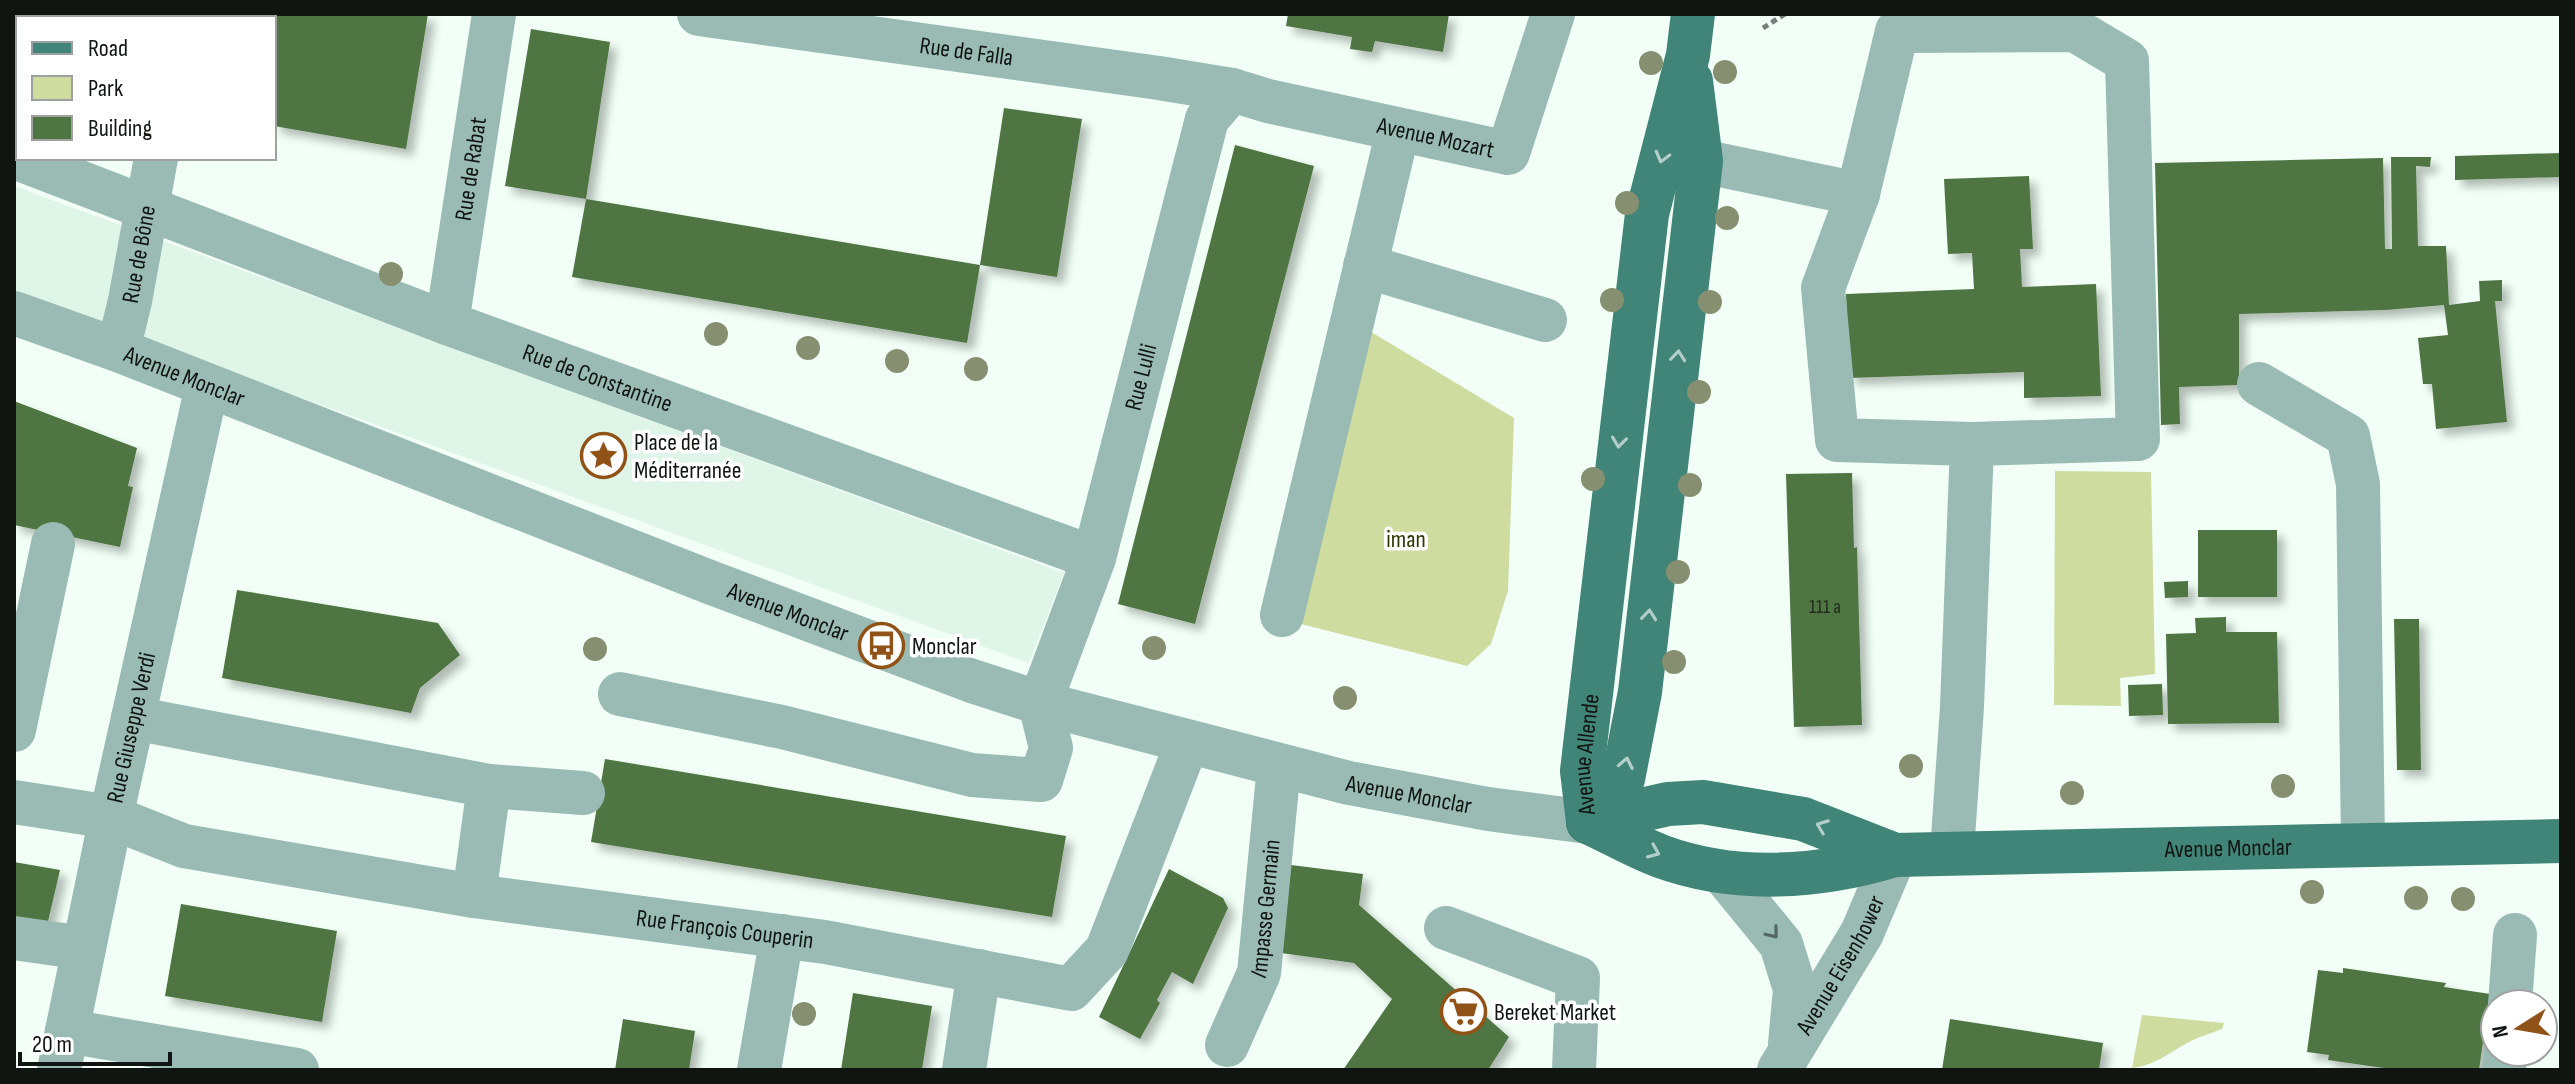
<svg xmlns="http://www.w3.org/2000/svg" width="2575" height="1084" font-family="'Sofia Sans Condensed',sans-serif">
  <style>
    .built { fill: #dff5e7 }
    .green { fill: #cedca0 }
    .building { fill: #4f7543; filter: url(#shadow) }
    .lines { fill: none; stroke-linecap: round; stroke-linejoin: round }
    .path { stroke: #757e79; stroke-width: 5; stroke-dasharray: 6 4; stroke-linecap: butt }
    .minor { stroke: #99bbb3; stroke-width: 44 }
    .major { stroke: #408577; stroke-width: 44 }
    .tree { fill: #869071 }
    .oneway { stroke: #b3cec9 }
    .oneway2 { stroke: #546862 }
    .labels { text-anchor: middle; stroke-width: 7; stroke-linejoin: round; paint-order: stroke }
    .number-label { font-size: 20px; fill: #202d1e }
    .street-label { font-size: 24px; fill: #101512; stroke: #fff }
    .poi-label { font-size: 24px; fill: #101512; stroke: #fff; text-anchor: start }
    .park-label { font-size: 24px; fill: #2e3604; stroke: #fff }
  </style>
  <defs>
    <filter id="shadow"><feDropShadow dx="7" dy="7" stdDeviation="4" flood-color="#0004"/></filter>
  </defs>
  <rect width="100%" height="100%" fill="#f1fff6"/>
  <path class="built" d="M14,186L1064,573L1029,663L14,293Z"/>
  <path class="green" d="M1353,321L1514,418L1508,591L1491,644L1467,666L1293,622Z
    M2055,471L2151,472L2155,674L2120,678L2121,706L2054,705Z
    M2142,1015L2224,1023L2222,1029C2212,1033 2201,1036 2191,1041C2169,1052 2159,1064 2132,1068Z"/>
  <path class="building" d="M14,14H104V18H18V56L14,55Z
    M221,14H428L406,149L274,126V18H220Z
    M1288,14H1449L1443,52L1375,41L1372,52L1350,49L1352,37L1286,26Z
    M531,29L610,42L586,199L505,186Z
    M1004,108L1082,119L1057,277L980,265Z
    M1235,145L1314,166L1195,624L1118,604Z
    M2561,153V177L2455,180V156Z
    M2391,157H2431L2430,167L2416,166L2418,246H2446L2449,305L2480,301L2479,281L2502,280V301H2495L2507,422L2436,429L2432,384H2423L2418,338L2448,335L2444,305L2386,310L2239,314V385L2179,387L2180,424L2161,425L2155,163L2383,158L2385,249H2392Z
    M2029,176L2033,249H2020L2022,287L2096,284L2101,396L2024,398V372L1849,378L1846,294L1974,289L1972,253L1948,254L1944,179Z
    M586,199L980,265L967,343L572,277Z
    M14,401L137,448L128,486L133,487L120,547L14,525Z
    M1852,473L1854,548L1857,547L1862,725L1794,727L1786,474Z
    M2198,530H2277V597H2198Z
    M2188,581V597L2165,598L2164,582Z
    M237,590L438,623L460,655L420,688L411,713L222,678Z
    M2226,617V632H2277L2279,723L2168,724L2166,634L2196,633L2195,618Z
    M2394,619H2419L2421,770H2397Z
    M2162,684L2163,715L2129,716L2128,685Z
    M605,759L1066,836L1052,917L591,842Z
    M14,862L60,870L46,930L14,924Z
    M1291,865L1363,874L1359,905L1509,1037L1488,1070H1343L1392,999L1354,963L1281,953Z
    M1169,869L1223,898L1228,908L1193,984L1172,972L1157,1000L1160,1003L1140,1039L1099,1017Z
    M181,904L337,931L322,1022L165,996Z
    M2343,968L2446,983L2444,987L2490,994L2479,1070H2397L2328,1060L2329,1055L2307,1052L2318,970L2343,973Z
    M853,993L932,1006L922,1070H841Z
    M623,1019L695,1031L689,1070H615Z
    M1950,1019L2103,1043L2099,1070H1942Z"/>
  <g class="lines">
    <path class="path" d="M1763,28L1785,14"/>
    <g class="minor">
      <path id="s1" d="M699,14L1159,78L1232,90"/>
      <path d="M179,18L180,14"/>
      <path id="s2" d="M14,157L447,323L1094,558"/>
      <path d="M1701,161L1858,194"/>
      <path d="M1365,266L1545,320"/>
      <path id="s3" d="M14,313L118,350L712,583L972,681L1040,703L1349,783L1488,809L1588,822"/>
      <path id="s4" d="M447,323L494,14"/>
      <path id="s5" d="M118,350L130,301L156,158"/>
      <path d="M2259,384L2348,436L2358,484L2363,843"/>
      <path d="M1282,615L1398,130"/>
      <path id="s6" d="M620,694L782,727L972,775L1041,780L1051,748L1040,703L1094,558L1207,119L1232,90L1268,101L1508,153L1553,14"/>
      <path d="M133,718L489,786L474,896"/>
      <path d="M14,730L53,544"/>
      <path d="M489,786L583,793"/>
      <path id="s7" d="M14,802L111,817L184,846L474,896L825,942L1071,989L1107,950L1187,743"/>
      <path d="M1952,852L1962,707L1972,444L1837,440L1823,288L1858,194L1897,31L2075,30L2127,61L2138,439L1972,444"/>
      <path d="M1723,873L1781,944L1795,989L1790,1044"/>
      <path d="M1446,928L1578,978L1574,1070"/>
      <path d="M14,938L84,948"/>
      <path d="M2510,1004L2515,935"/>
      <path d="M67,1031L297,1070"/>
      <path id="s8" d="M1227,1045L1259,973L1279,766"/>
      <path id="s9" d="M59,1070L111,817L207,386"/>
      <path d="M759,1070L782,936"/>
      <path d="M964,1070L979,971"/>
      <path id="s10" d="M1779,1070L1862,933L1895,855"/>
      <path d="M2504,1070L2506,1052"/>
    </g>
    <g class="major">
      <path id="s11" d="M1588,822C1612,833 1636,847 1660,856C1736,884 1819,878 1895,855L2561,841"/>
      <path id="s12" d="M1588,822L1582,771L1647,214L1688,55L1693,14"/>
      <path d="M1588,822L1623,779L1640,692L1701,161L1691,81"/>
      <path d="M1588,822L1668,804L1703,802L1803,819L1895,855"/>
    </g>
  </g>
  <g class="tree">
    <circle cx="1651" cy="63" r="12"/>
    <circle cx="1725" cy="72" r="12"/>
    <circle cx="1627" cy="203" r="12"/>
    <circle cx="1727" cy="218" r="12"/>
    <circle cx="391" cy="274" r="12"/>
    <circle cx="1612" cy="300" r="12"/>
    <circle cx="1710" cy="302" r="12"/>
    <circle cx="716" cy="334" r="12"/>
    <circle cx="808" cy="348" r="12"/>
    <circle cx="897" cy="361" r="12"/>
    <circle cx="976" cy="369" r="12"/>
    <circle cx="1699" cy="392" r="12"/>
    <circle cx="1593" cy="479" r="12"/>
    <circle cx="1690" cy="485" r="12"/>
    <circle cx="1678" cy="572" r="12"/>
    <circle cx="1154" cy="648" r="12"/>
    <circle cx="595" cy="649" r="12"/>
    <circle cx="1674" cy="662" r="12"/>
    <circle cx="1345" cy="698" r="12"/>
    <circle cx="1911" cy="766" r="12"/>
    <circle cx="2283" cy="786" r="12"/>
    <circle cx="2072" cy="793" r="12"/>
    <circle cx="2312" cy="892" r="12"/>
    <circle cx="2416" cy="898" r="12"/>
    <circle cx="2463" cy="899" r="12"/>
    <circle cx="804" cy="1014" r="12"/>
  </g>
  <defs><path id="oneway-chevron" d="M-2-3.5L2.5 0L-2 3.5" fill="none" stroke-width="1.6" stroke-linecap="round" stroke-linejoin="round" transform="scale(2)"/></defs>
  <g class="oneway">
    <use href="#oneway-chevron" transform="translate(1662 157) rotate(105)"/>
    <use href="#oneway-chevron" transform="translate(1678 356) rotate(-84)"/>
    <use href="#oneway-chevron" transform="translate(1619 442) rotate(97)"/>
    <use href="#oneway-chevron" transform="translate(1649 615) rotate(-84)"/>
    <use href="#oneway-chevron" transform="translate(1626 763) rotate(-79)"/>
    <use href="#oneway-chevron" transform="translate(1822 826) rotate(-159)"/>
    <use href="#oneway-chevron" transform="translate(1654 852) rotate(23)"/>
  </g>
  <use class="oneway2" href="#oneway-chevron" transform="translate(1773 933) rotate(51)"/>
  <defs>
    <symbol id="sight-ring" viewBox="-11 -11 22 22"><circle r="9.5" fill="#fff" stroke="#905216" stroke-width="1.5"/><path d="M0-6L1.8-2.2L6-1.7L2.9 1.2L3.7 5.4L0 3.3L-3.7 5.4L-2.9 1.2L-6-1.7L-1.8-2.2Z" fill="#905216"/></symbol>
    <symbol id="bus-ring" viewBox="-11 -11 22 22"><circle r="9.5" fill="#fff" stroke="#905216" stroke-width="1.5"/><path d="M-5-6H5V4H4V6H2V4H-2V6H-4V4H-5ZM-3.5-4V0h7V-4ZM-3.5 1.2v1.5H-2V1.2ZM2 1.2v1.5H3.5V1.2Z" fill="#905216"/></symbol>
    <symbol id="supermarket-ring" viewBox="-11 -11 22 22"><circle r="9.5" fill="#fff" stroke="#905216" stroke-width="1.5"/><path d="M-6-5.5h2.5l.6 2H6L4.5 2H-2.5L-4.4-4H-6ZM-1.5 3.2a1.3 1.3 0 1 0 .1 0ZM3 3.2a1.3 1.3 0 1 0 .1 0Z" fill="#905216"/></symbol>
  </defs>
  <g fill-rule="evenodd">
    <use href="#sight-ring" x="578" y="430" width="51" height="51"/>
    <use href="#bus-ring" x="856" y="620" width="51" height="51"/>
    <use href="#supermarket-ring" x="1438" y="986" width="51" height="51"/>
  </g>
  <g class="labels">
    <g class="number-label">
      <text x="1825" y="613">111 a</text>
    </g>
    <g class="street-label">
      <text dy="8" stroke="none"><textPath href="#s1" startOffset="270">Rue de Falla</textPath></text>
      <text dy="8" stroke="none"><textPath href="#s6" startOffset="1366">Avenue Mozart</textPath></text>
      <text dy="8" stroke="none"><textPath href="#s4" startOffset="156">Rue de Rabat</textPath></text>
      <text dy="8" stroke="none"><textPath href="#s5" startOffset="98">Rue de Bône</textPath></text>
      <text dy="8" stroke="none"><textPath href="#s3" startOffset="182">Avenue Monclar</textPath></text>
      <text dy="8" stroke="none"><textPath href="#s2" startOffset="624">Rue de Constantine</textPath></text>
      <text dy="8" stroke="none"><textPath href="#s6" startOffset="852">Rue Lulli</textPath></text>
      <text dy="8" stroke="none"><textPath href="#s3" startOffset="830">Avenue Monclar</textPath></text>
      <text dy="8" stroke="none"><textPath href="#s9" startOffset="350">Rue Giuseppe Verdi</textPath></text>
      <text dy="8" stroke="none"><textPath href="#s12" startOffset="68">Avenue Allende</textPath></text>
      <text dy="8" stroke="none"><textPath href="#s3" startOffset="1478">Avenue Monclar</textPath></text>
      <text dy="8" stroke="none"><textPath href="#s11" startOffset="652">Avenue Monclar</textPath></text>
      <text dy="8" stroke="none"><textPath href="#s8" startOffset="144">Impasse Germain</textPath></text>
      <text dy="8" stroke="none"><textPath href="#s7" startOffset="724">Rue François Couperin</textPath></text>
      <text dy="8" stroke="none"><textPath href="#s10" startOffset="122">Avenue Eisenhower</textPath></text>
    </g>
    <g class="poi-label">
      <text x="634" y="450">Place de la<tspan x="634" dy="28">Méditerranée</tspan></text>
      <text x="912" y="654">Monclar</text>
      <text x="1494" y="1020">Bereket Market</text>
    </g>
    <g class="park-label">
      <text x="1406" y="547">iman</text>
    </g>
  </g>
  <rect width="2575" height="1084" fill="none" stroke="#101512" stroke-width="32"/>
  <rect x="16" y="16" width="260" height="144" fill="#ffffff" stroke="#9fa1a0" stroke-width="2"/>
  <rect x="32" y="42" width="40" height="12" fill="#408577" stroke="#9fa1a0" stroke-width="2"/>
  <text x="88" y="56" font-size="24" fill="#101512">Road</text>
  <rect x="32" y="76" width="40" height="24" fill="#cedca0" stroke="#9fa1a0" stroke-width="2"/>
  <text x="88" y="96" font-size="24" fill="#101512">Park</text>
  <rect x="32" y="116" width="40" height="24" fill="#4f7543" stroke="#9fa1a0" stroke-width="2"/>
  <text x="88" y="136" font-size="24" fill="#101512">Building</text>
  <g transform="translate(2519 1028) rotate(259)"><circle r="38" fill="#ffffff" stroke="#9fa1a0" stroke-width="2"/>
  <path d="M0-6L14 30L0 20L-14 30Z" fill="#905216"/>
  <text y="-12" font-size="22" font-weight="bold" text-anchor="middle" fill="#101512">N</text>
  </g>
  <path d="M20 1052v12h150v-12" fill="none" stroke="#101512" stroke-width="4"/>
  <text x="32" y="1052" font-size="24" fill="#101512" stroke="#ffffff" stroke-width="6" paint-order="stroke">20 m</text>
</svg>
